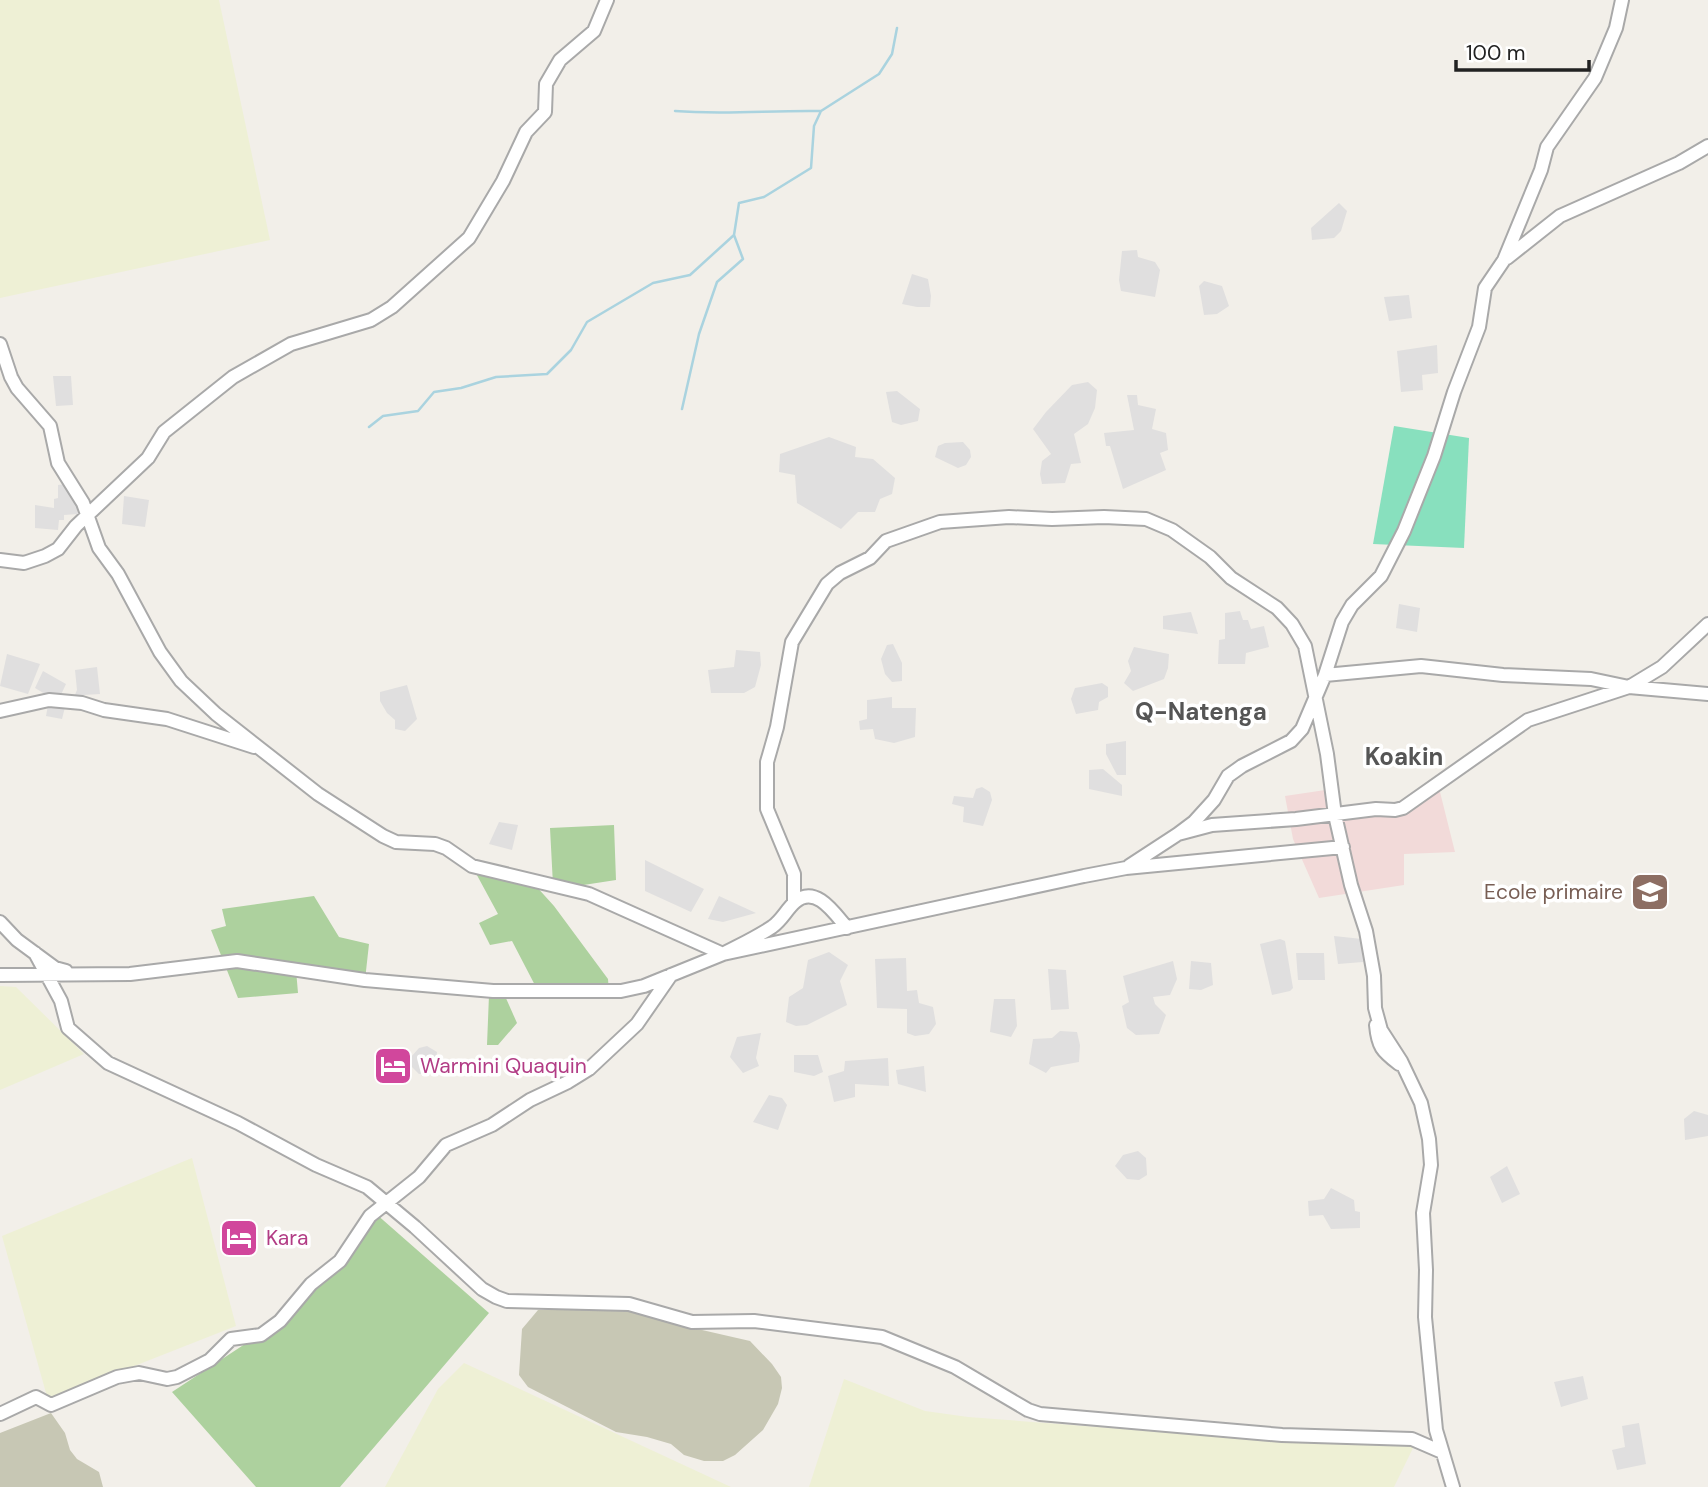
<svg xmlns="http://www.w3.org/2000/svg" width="1708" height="1487" font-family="'DM Sans',sans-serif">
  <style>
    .residential { fill: #e0dfdf }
    .commercial { fill: #f2dad9 }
    .construction { fill: #c7c7b4 }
    .farmland { fill: #eef0d5 }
    .forest { fill: #add19e }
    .pitch { fill: #88e0be }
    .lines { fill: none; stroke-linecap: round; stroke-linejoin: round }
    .stream { stroke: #aad3df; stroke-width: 2.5 }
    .minor-casing { stroke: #a9a9a9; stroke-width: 16 }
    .minor { stroke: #fff; stroke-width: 12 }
    .labels { text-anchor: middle; stroke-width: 7; stroke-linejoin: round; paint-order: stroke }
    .education-label { font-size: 21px; fill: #785e54; stroke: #fff; text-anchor: end }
    .hotel-label { font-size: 21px; fill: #b23c85; stroke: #fff; text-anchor: start }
    .quarter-label { font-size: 24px; font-weight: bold; fill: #555; stroke: #fff }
  </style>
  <rect width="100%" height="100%" fill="#f2efe9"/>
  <path class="residential" d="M1339,203L1347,211L1341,231L1334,238L1312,240L1311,228Z
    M1137,250L1138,257L1155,262L1160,270L1155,297L1121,291L1119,280L1122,251Z
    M912,274L928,279L931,296L930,307H917L902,304Z
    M1204,281L1222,286L1229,306L1217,314L1204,315L1199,286Z
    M1409,295L1412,318L1389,321L1384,297Z
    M1437,345L1438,373L1422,375L1423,390L1401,392L1397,351Z
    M53,376H71L73,405L56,406Z
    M1088,382L1097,390L1095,408L1088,424L1074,434L1081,463L1071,464L1065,483L1042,484L1040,474L1042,461L1051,454L1033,429L1046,412L1072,385Z
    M897,391L920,409L918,421L901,425L892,422L886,392Z
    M1127,395H1137L1138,405L1156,409L1152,429L1166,433L1168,450L1160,453L1166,470L1123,489L1110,446H1106L1104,433L1134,430Z
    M829,437L856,447L855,457L873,459L895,478L892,494L880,499L875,512H858L841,529L797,503L795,475L779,472L780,454Z
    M963,442L970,450L971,457L966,465L958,468L935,457L938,446L945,443Z
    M65,484L77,502L78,514L64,515V520H59L58,530L35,528V505L54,508V499L58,498V485Z
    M124,496L149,500L145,527L122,524Z
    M1399,604L1420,608L1417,632L1396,628Z
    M1240,611L1243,620H1248L1251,629L1264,626L1269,647L1246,653L1245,664H1218L1219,640L1225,639V613Z
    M1191,612L1198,634L1163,629V616Z
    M893,644L902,663V681L892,682L885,674L881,659L887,645Z
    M1134,647L1169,654L1168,668L1164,679L1133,691L1124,683L1131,671L1128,661Z
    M736,650L760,652L761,665L755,687L744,693H711L708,670L734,667Z
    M7,654L40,664L28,694L0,686Z
    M97,667L100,694L84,695L81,700L74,697L77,690L75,670Z
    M43,671L66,684L58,701L66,703L62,719L46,716L49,700H55L35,688Z
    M1102,683L1108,687V697L1099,702L1098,710L1076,714L1071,699L1075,688Z
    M407,685L417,719L405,731L395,729V720L387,713L380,701V692Z
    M892,697V708H916L915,737L894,743L875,739L873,729L860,730L859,721L867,719V700Z
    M1126,741V775H1117L1106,754V744Z
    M1103,769L1122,785V796L1089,789V770Z
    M982,787L990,792L992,800L983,826L963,822L964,807L952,804L954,796L973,798L976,789Z
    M499,822L518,825L512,850L489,844Z
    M645,860L704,889L691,912L645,891Z
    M719,896L756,913L723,922L708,919Z
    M1334,936L1362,939L1363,962L1338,964Z
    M1280,939L1285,941L1293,988L1290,991L1272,995L1260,944Z
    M829,952L848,965L840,981L847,1005L807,1025L796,1026L786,1022L789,997L803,988L808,960Z
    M1296,953H1324L1325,980H1298Z
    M906,958L907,991L917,990L919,1003L933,1007L936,1024L929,1034L915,1036L907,1033V1009L877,1008L875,959Z
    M1173,961L1177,979L1170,995L1153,997L1155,1004L1166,1015L1159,1034L1136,1035L1127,1028L1122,1006L1129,1002L1123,976Z
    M1191,961L1211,963L1213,985L1201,990L1189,989Z
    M1048,969L1066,970L1069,1009L1051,1010Z
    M994,999H1015L1017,1026L1011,1037L990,1032Z
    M1060,1031L1077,1032L1080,1045L1079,1062L1051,1067L1046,1073L1029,1064L1033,1039L1052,1038Z
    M761,1033L756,1058L759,1066L743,1073L730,1057L737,1037Z
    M427,1046L437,1052L434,1073L419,1074L410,1065V1058L419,1048Z
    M794,1055H818L823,1072L814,1076L794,1072Z
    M888,1058L889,1086L855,1084V1097L834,1102L828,1076L844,1071L845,1061Z
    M924,1066L926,1092L898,1084L896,1070Z
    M769,1095L782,1098L787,1105L778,1130L753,1122Z
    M1694,1111L1708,1115V1136L1685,1140L1684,1119Z
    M1138,1151L1146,1158L1147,1175L1139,1180L1127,1179L1115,1166L1123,1155Z
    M1507,1166L1520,1194L1502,1203L1490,1177Z
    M1331,1188L1354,1200L1355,1211L1360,1212V1228L1331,1229L1323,1215L1309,1216L1308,1201L1324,1199Z
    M1583,1376L1588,1399L1561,1407L1554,1382Z
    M1639,1423L1646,1464L1617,1470L1612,1450L1625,1447L1622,1426Z"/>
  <path class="commercial" d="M1438,784L1455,852L1404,854V885L1319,898L1293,839L1285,796L1332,789L1335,815L1395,810Z"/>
  <path class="construction" d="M538,1310H628L689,1327L750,1341L772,1364L781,1377L782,1388L778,1404L763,1430L735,1455L723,1461H704L684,1455L671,1444L647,1437L616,1432L528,1387L519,1375L522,1329Z
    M51,1413L65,1433L70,1450L77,1459L99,1472L103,1487H0V1433Z"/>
  <path class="farmland" d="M0,0H219L270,240L0,298Z
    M0,986L16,987L84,1054L0,1090Z
    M192,1158L236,1326L48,1400L2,1236Z
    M464,1363L703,1474L731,1487H385L438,1389Z
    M844,1379L925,1411L968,1417L1269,1440L1415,1444L1394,1487H809Z"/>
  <path class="forest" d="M614,825L616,880L564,888L553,885L550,828Z
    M472,866L535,885L554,906L608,979L609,992L538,991L512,941L490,945L479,923L498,914Z
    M314,896L339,937L369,944L365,980L296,970L298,993L238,998L211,930L226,926L222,909Z
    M489,995L505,996L517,1023L498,1045H487Z
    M375,1213L489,1313L340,1487H256L172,1392L280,1321Z"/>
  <path class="pitch" d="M1394,426L1469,438L1464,548L1373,544Z"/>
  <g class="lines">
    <path class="stream" d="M675,111C724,115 772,110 821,111
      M682,409L699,334L717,282L743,259L734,235
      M369,427L383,416L418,411L434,392L461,388L496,377L547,374L571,350L587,322L653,283L690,275L734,235L739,203L764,197L811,168L814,126L821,111L879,74L892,54L897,28"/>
    <defs>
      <path id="minor" d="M1507,258L1560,216L1679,163L1708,146
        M0,344L11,377L17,388L50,426L58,463L83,503L99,548L118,574L160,652L181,681L216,714L318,794L383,836L396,842L435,844L446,848L472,866L589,894L723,954C740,945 757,937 772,927C782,920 786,910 795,902C816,884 835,914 847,928
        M0,560L24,563L45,556L58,549L76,526L148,458L164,432L233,377L291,344L371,320L392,307L469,238L503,181L526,132L545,112L546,84L560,60L594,31L607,0
        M1325,675L1421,666L1503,675L1591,679L1629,687L1662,667L1708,624
        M0,711L49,700L82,703L104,710L167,719L254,747
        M1178,834L1194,822L1214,800L1228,776L1242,766L1291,741L1302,729L1325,675L1342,622L1352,605L1381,576L1404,531L1434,456L1454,392L1479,327L1485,288L1504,260L1541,170L1547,147L1595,78L1616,28L1622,0
        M1129,866L1178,834L1212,825L1296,819L1376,809L1395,810L1403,808L1528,720L1629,687L1708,694
        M794,903V874L767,809V762L777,727L792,642L827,584L840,573L870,558L886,541L940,522L1009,517L1052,519L1104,517L1146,519L1172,530L1210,557L1231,578L1277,608L1292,624L1305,646L1327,754L1335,815L1351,885L1366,931L1374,976L1375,1008L1381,1030L1401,1061L1421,1103L1429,1139L1431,1165L1423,1213L1426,1270L1425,1317L1436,1430L1453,1487
        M0,922L17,940L55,968L66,971
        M35,953L61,1001L68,1028L108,1063L238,1123L316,1165L367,1187L415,1227L482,1289L496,1297L507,1301L629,1304L692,1322L754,1321L882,1337L955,1367L1028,1410L1040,1414L1282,1435L1412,1439L1442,1452
        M0,975L130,974L237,961L365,980L493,991H621L644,986L723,954L1084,876L1126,868L1343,847
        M1376,1025C1378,1047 1382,1051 1399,1064
        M0,1414L36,1397L51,1405L117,1377L139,1373L167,1379L177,1377L210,1360L231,1339L261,1335L280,1321L311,1284L340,1261L370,1216L419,1177L446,1145L492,1125L530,1100L568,1082L589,1069L637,1024L671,975"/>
    </defs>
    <use href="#minor" class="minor-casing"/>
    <use href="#minor" class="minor"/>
  </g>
  <defs>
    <symbol id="school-square" viewBox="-11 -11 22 22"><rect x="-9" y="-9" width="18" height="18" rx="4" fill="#8d6e63" stroke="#fff"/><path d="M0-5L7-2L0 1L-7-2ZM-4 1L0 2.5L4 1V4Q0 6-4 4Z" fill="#fff"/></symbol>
    <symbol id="hotel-square" viewBox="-11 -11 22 22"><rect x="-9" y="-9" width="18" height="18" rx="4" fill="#d1479c" stroke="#fff"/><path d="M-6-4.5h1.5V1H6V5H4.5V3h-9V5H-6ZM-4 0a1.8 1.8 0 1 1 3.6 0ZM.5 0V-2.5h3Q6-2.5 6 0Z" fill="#fff"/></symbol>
  </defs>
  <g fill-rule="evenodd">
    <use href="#school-square" x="1628" y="870" width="44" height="44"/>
    <use href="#hotel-square" x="371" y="1044" width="44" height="44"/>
    <use href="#hotel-square" x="217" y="1216" width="44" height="44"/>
  </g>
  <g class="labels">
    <g class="education-label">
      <text x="1623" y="899">Ecole primaire</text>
    </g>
    <g class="hotel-label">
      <text x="420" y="1073">Warmini Quaquin</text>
      <text x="266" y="1245">Kara</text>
    </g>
    <g class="quarter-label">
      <text x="1201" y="720">Q-Natenga</text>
      <text x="1404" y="765">Koakin</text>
    </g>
  </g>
  <path d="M1456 60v10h133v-10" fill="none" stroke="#222222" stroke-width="3.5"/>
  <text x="1466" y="60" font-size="21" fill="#222222" stroke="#ffffff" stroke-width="5" paint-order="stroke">100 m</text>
</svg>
